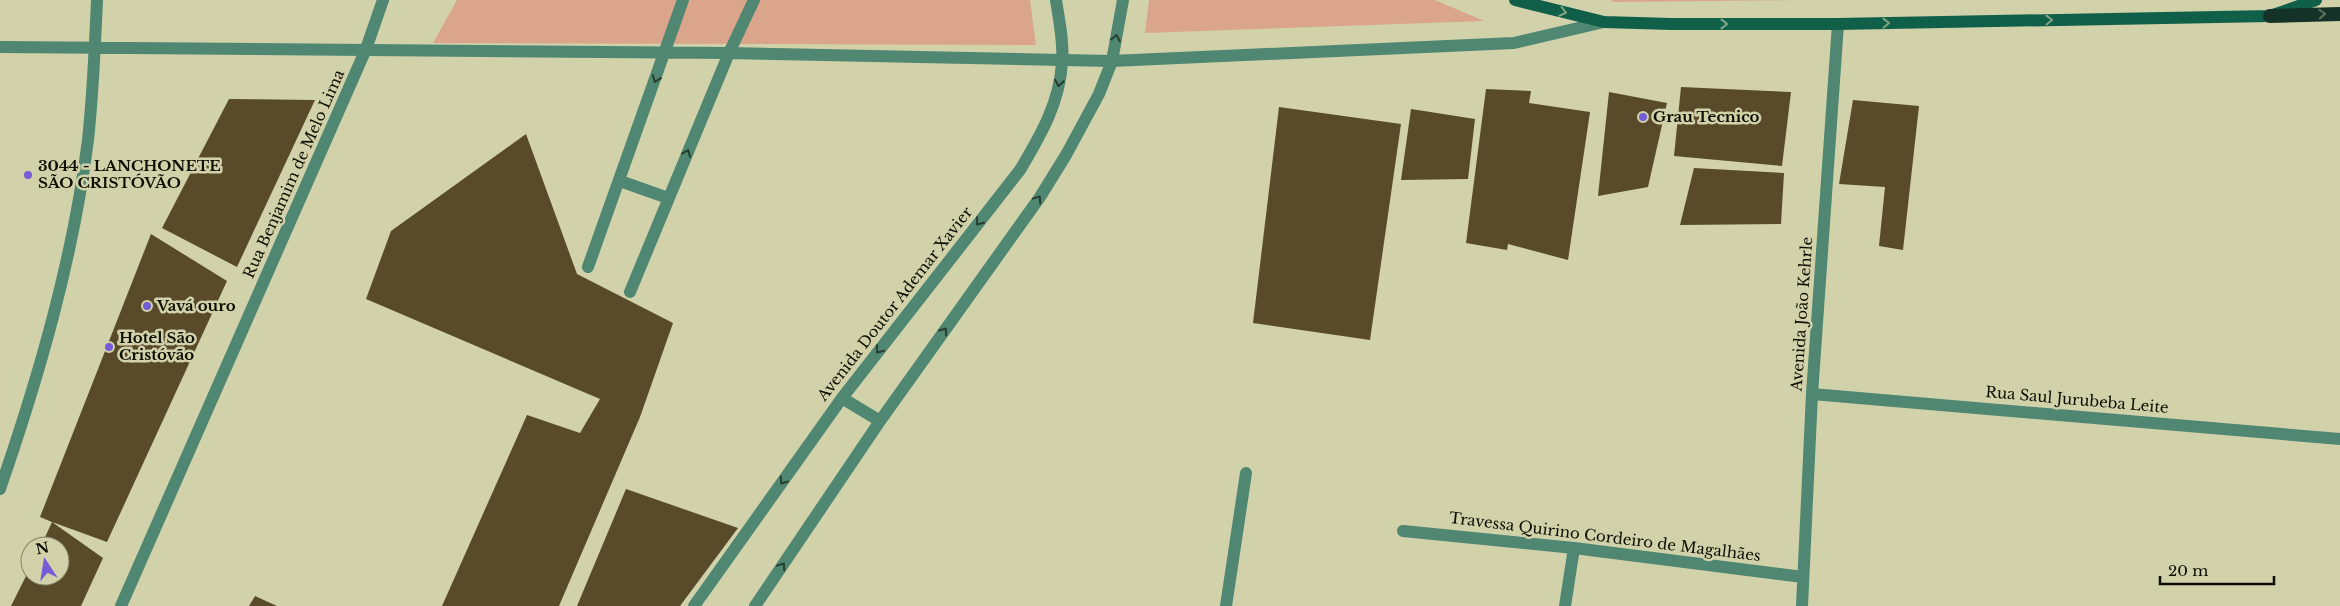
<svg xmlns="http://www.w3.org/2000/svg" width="2340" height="606" font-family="'Libre Baskerville',serif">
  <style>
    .green { fill: #daa58b }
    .building { fill: #594b2a }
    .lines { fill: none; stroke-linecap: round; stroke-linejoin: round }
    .service { stroke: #4f8772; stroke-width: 12 }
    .minor { stroke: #4f8772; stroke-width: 12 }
    .tertiary { stroke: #4f8772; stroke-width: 12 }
    .secondary { stroke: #106049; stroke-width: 12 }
    .trunk { stroke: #143228; stroke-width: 14 }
    .oneway { stroke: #84a483 }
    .oneway2 { stroke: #60725c }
    .oneway3 { stroke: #283e2f }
    .poi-dot { fill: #745dd7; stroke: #d1d1aa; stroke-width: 2 }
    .labels { text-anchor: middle; stroke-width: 5; stroke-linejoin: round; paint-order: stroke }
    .poi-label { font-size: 15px; font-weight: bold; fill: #0e0e02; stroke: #d1d1aa; text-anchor: start }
    .street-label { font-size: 15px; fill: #0e0e02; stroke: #d1d1aa }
  </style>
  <rect width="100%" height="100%" fill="#d1d1aa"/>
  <path class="green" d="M457,0H1030L1036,45L433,43Z
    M1149,0H1435L1484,21L1145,33Z
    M1610,0H1804L1615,2Z"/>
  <path class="building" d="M1681,87L1791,92L1782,166L1674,156Z
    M1486,89L1531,91L1529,103L1590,112L1568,260L1508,244L1507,250L1466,243Z
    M1609,92L1667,103L1648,187L1598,196Z
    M229,99L315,100L237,267L162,228Z
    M1853,100L1919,106L1903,250L1879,246L1885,187L1839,184Z
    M1279,107L1401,124L1370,340L1253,323Z
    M1411,109L1475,119L1468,179L1401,180Z
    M526,134L577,274L673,323L640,417L559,606H442L527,415L580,433L600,399L366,299L391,231Z
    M1694,168L1784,173L1781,224L1680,225Z
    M151,234L227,281L107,542L52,522L103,558L81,606H11L30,568V576H60V546H41L52,522L40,517Z
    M626,489L738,528L680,606H577Z
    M255,596L277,606H249Z"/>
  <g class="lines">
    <path class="service" d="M0,47L729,53L1063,60
      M620,181L668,198
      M588,267L683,0
      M630,292L729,53L754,0
      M0,489C39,376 73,259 88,140C93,94 95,47 97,0
      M1226,606L1246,473"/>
    <path class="minor" d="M1063,60L1112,61L1514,43L1604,22
      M1812,394L2340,439
      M1403,531L1574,548L1803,577
      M121,606L366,49L383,0
      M1565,606L1574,548"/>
    <path class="tertiary" d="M842,398L880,421
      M694,606L842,398L1020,170C1040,136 1060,103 1062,62C1064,43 1059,20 1056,0
      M755,606L880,421L1040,197L1066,155L1099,94L1112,61L1123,0
      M1802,606L1812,394L1838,24"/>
    <path class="secondary" d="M1515,0L1604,22L1671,24H1838L2270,16L2316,0"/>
    <path class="trunk" d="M2270,16L2340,14"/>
  </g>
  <defs><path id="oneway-chevron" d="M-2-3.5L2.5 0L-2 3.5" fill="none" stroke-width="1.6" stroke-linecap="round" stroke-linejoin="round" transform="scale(1.25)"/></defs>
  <g class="oneway">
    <use href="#oneway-chevron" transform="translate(1563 12) rotate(14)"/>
    <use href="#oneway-chevron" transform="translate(2049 20) rotate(-1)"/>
    <use href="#oneway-chevron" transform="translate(1886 23) rotate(-1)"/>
    <use href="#oneway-chevron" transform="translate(1724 24)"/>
  </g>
  <use class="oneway2" href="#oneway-chevron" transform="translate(2322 14) rotate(-2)"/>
  <g class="oneway3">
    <use href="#oneway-chevron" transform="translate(1116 38) rotate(-79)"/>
    <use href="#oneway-chevron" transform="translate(656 79) rotate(110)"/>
    <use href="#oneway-chevron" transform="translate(1059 83) rotate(99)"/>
    <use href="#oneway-chevron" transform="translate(687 153) rotate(-67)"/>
    <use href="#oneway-chevron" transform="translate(1038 199) rotate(-56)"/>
    <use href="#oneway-chevron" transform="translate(979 222) rotate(128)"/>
    <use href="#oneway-chevron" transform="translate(944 331) rotate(-55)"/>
    <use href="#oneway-chevron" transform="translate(879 350) rotate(128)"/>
    <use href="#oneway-chevron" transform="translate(783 481) rotate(125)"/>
    <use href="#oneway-chevron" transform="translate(782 566) rotate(-56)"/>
  </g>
  <g class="poi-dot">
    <circle cx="1643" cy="117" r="5"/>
    <circle cx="28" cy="175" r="5"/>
    <circle cx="147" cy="306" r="5"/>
    <circle cx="109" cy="347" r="5"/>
  </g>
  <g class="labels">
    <g class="poi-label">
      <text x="1653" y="122">Grau Tecnico</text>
      <text x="38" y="171">3044 - LANCHONETE<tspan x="38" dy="17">SÃO CRISTÓVÃO</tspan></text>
      <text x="157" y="311">Vavá ouro</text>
      <text x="119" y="343">Hotel São<tspan x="119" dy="17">Cristóvão</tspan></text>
    </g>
    <g class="street-label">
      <text transform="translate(294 174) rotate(-66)" y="5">Rua Benjamim de Melo Lima</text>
      <text transform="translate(895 304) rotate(-52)" y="5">Avenida Doutor Ademar Xavier</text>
      <text transform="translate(1802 314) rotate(-86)" y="5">Avenida João Kehrle</text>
      <text transform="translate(2077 400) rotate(5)" y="5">Rua Saul Jurubeba Leite</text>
      <text transform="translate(1605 537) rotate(7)" y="5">Travessa Quirino Cordeiro de Magalhães</text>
    </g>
  </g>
  <g transform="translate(45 561) rotate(348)"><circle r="24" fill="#d1d1aa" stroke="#838367"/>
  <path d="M0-4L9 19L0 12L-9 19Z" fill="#745dd7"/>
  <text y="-8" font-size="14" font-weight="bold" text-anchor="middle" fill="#0e0e02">N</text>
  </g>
  <path d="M2160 576v8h114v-8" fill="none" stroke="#0e0e02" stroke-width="2.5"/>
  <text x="2168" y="576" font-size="15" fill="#0e0e02" stroke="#d1d1aa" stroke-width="4" paint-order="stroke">20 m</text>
</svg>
